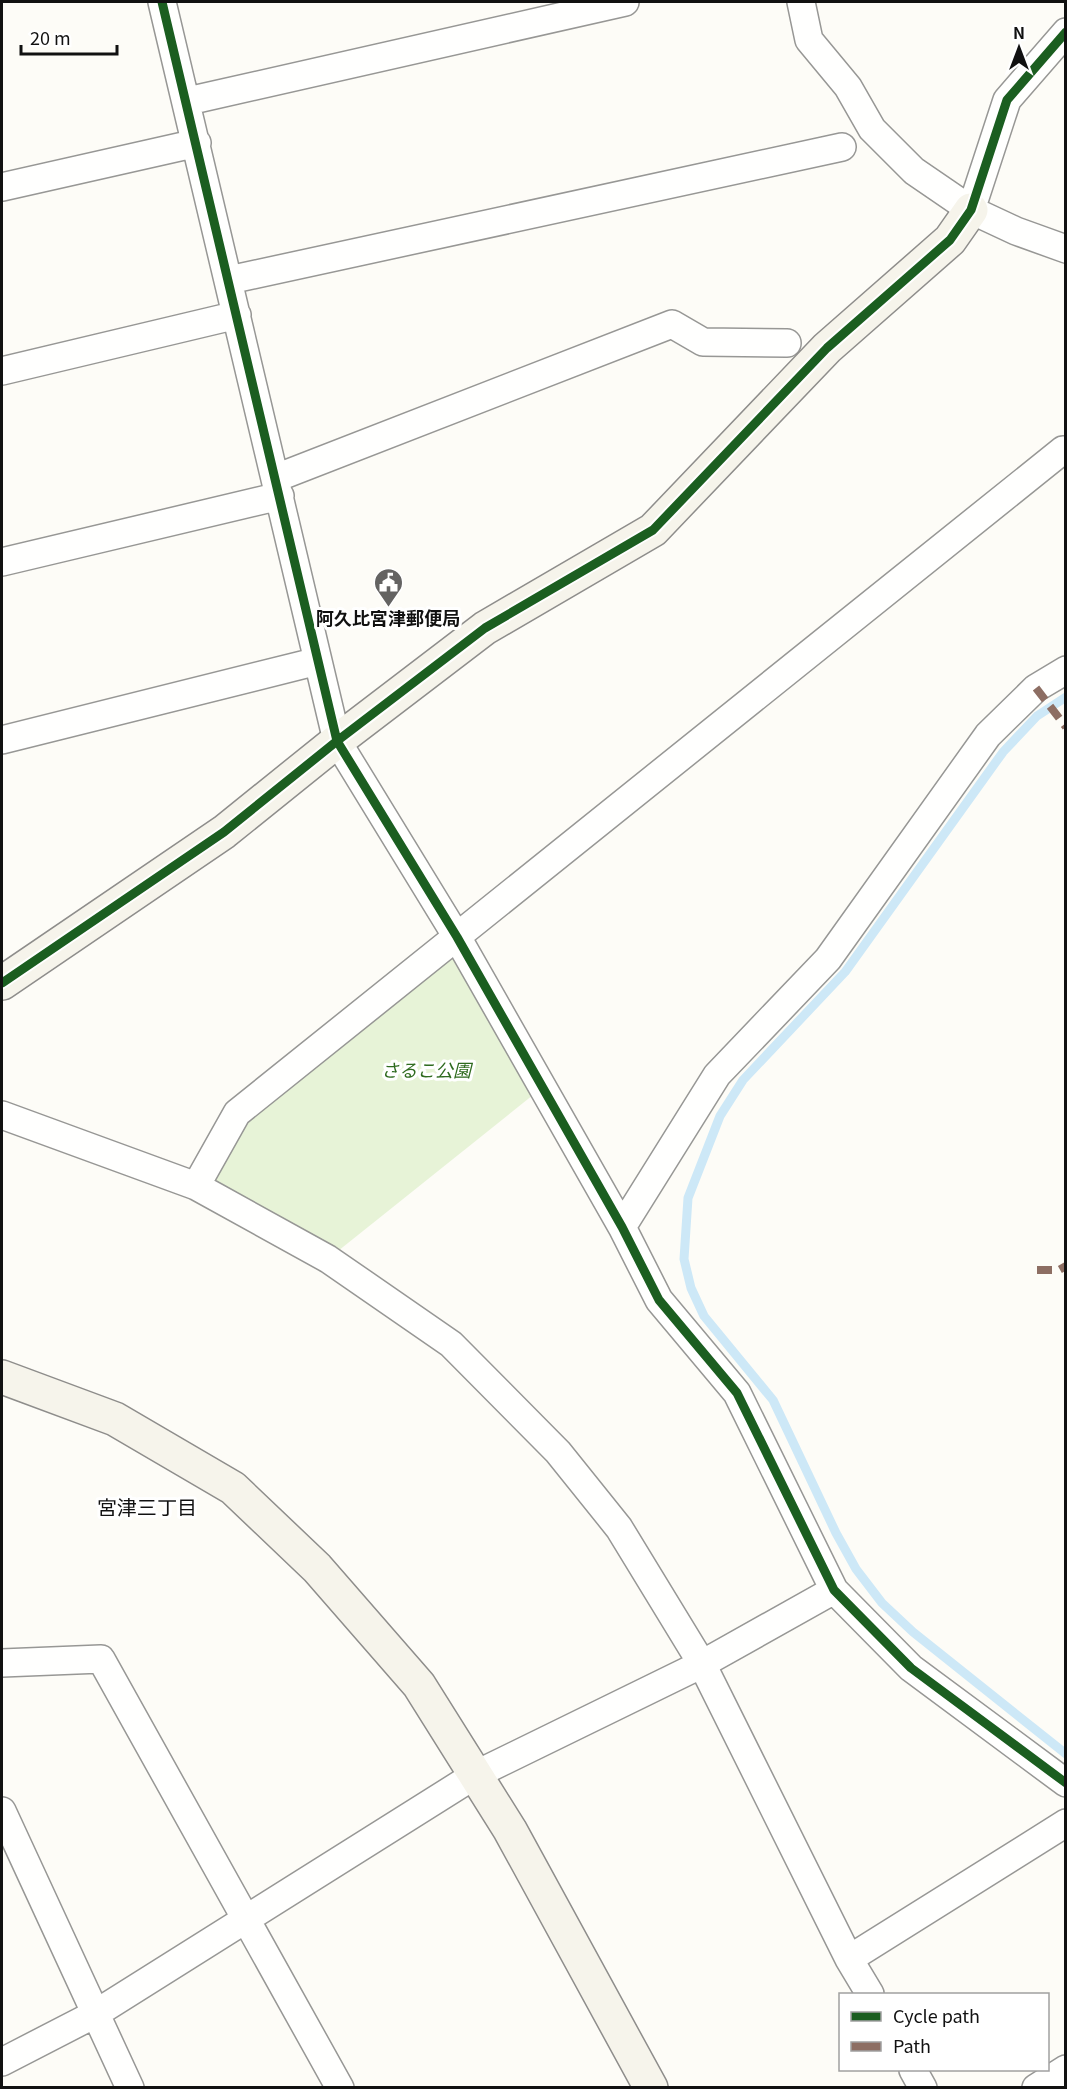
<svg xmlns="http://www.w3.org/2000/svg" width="1067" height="2089" font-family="Georgia,'Noto Sans JP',serif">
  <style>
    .green { fill: #e7f3d7 }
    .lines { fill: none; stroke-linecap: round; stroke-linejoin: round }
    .stream { stroke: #cde8f7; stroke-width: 9 }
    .street-casing { stroke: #979795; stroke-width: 30 }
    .secondary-casing { stroke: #8e8d8b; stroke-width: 36 }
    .street { stroke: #fffffe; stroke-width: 27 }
    .secondary { stroke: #f6f4eb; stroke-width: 33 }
    .quiet { stroke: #8d6e63; stroke-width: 8; stroke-dasharray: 15 8; stroke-linecap: butt }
    .cycleway-casing { stroke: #fff; stroke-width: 13 }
    .cycleway { stroke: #1b5e20; stroke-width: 9 }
    .labels { text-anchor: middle; stroke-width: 6; stroke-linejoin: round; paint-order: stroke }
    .poi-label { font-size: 18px; font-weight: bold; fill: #111; stroke: #fff }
    .park-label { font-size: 18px; font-style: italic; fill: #2f6b1f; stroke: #fff }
    .neighbourhood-label { font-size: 20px; fill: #111; stroke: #fff }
  </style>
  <rect width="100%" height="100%" fill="#fdfcf7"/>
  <path class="green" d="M457,937L543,1087L328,1259L196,1186L237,1113Z"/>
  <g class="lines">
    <path class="stream" d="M1066,697L1037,716L1003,752L845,972L743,1080L720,1116L688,1198L684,1259L691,1288L704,1316L773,1400L836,1533L856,1569L882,1603L913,1632L1066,1754"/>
    <defs>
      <path id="street" d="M162,2L337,741L457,937L622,1227L659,1300L737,1393L834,1590L911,1668L1066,1783
        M801,2L809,40L848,87L872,129L914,171L971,210L1016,231L1066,249
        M188,101L625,2
        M2,187L197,143
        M971,210L1007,100L1066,32
        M229,280L842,147
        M2,371L237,315
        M276,478L672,324L703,342L787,343
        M2,562L280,496
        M2,740L318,661
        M2,1115L196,1186L328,1259L451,1344L558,1452L619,1528L702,1664L849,1959L870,1994
        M196,1186L237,1113L1063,450
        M622,1227L717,1075L828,959L988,735L1036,688L1066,670
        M2,1663L101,1659L340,2088
        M2,1811L130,2088
        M849,1959L1066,1823
        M2,2062L95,2014L475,1775L702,1664L834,1590
        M913,2070L923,2088
        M1036,2088L1066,2069"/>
      <path id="secondary" d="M2,983L224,832L337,741L485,628L653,530L827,348L950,240L971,210
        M2,1377L115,1419L233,1488L317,1568L419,1685L510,1830L651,2088"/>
    </defs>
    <use href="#street" class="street-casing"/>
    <use href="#secondary" class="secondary-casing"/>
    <use href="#street" class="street"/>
    <use href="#secondary" class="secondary"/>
    <path class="quiet" d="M1036,688L1066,727
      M1037,1270H1059L1066,1266"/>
    <defs>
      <path id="cycleway" d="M162,2L337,741L457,937L622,1227L659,1300L737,1393L834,1590L911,1668L1066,1783
        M2,983L224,832L337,741L485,628L653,530L827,348L950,240L971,210L1007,100L1066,32"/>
    </defs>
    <use href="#cycleway" class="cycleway-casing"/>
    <use href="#cycleway" class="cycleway"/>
  </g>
  <defs>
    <symbol id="civic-pin" viewBox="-11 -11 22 30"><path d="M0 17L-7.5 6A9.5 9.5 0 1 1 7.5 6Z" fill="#646362" stroke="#fff"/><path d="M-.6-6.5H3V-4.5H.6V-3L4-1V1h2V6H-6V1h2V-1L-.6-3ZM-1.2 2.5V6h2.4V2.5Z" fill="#fff"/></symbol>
  </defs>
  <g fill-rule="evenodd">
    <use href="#civic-pin" x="372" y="566" width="33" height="45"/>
  </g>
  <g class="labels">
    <g class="poi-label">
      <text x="388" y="625">阿久比宮津郵便局</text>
    </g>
    <g class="park-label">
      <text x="426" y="1077">さるこ公園</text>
    </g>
    <g class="neighbourhood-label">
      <text x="147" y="1515">宮津三丁目</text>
    </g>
  </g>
  <rect width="1067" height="2089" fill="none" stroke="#111111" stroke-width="6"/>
  <rect x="839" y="1993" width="210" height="78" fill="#ffffff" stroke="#a0a0a0" stroke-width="1.5"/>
  <rect x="851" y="2012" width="30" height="9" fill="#1b5e20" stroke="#a0a0a0" stroke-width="1.5"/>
  <text x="893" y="2023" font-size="18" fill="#111111">Cycle path</text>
  <rect x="851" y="2042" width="30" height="9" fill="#8d6e63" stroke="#a0a0a0" stroke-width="1.5"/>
  <text x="893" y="2053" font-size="18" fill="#111111">Path</text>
  <g transform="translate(1019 48)" stroke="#ffffff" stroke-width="4.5" paint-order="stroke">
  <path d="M0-4.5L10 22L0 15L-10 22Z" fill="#111111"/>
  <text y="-9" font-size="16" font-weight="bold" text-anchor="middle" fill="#111111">N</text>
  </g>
  <path d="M21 45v9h96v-9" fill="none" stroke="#111111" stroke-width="3"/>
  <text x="30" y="45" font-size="18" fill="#111111" stroke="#ffffff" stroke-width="4.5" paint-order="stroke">20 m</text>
</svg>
